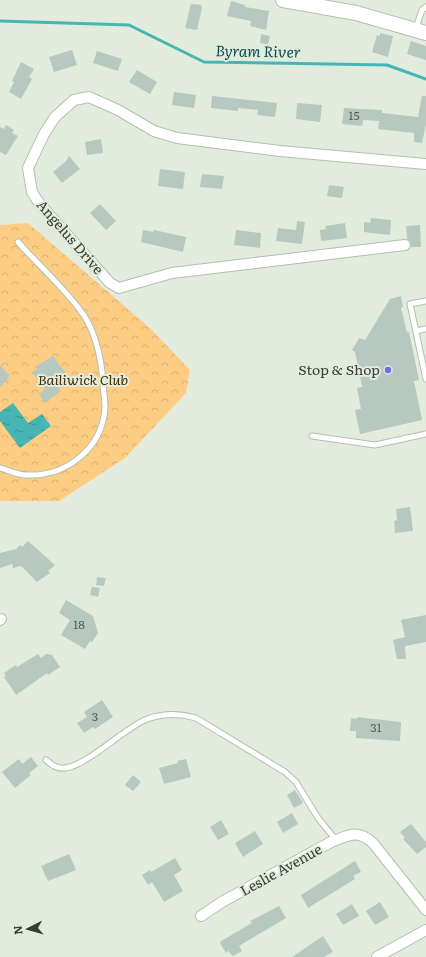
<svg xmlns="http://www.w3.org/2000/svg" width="426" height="957" font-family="Literata,serif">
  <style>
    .park { fill: url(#park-crowns) }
    .water { fill: url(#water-ripples) }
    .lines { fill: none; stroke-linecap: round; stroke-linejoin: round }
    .stream { stroke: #46b5b3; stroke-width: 3 }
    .building { fill: #b6c8bf }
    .lane-casing { stroke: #b5bfb1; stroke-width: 7 }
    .street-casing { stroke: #b5bfb1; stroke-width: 12 }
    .secondary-casing { stroke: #b5bfb1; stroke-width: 16 }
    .lane { stroke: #fff; stroke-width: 5 }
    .street { stroke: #fff; stroke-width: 10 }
    .secondary { stroke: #fff; stroke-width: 14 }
    .poi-dot { fill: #726be5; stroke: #e2ecdd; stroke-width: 1.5 }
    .labels { text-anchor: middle; stroke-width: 4; stroke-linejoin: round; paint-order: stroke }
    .number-label { font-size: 12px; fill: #585f58 }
    .street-label { font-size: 14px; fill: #383c36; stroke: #e2ecdd }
    .poi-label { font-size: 14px; fill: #383c36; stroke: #e2ecdd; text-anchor: end }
    .park-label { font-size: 14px; font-style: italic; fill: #442e06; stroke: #e2ecdd }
    .water-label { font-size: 15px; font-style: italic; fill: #0b4d4d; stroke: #e2ecdd }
  </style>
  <defs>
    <pattern id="park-crowns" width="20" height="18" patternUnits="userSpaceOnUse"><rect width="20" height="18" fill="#fecd84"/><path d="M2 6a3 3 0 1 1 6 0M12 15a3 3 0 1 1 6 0" fill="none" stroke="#dab173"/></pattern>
    <pattern id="water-ripples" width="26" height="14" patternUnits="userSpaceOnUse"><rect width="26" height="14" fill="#46b5b3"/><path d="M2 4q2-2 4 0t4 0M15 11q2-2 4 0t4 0" fill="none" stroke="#3b9492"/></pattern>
  </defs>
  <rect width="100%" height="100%" fill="#e2ecdd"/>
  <path class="park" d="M28,223L151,329L190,370L186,393L125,458L59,501H0V225Z"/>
  <path class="water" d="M13,403L28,423L42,414L51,426L20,448L0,421V412Z"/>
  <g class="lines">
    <path class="stream" d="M0,21L129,25L204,62L387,65L426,79"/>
  </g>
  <path class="building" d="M231,1L245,5V7L269,11L266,30L250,26L251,21L227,16Z
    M191,4L201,5L202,8L197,30L185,28Z
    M380,33L393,36L388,57L372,52L377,35L380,36Z
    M261,34L270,36L268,45L260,43Z
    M411,41L426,46V60L407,54Z
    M72,50L77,65L54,72L49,57Z
    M97,51L122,59L118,71L93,63Z
    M21,62L34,69L29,77L32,79L21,99L9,92L14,82L12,81Z
    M137,70L157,82L150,94L129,82Z
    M174,92L196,95L194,108L172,105Z
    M212,96L277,103L275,117L257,115L258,110L238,108V111L211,108Z
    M422,96H426V124L422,143L414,142V133L378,129L379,121L363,120L362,126L342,124L344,108L382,110V113L418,117Z
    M297,103L322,105L320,122L296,119Z
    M6,125L14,130L12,133L18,136L6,155L0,152V127L4,129Z
    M101,139L103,153L87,155L85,142Z
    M69,156L80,169L62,183L53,172L66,161Z
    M160,169L185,172L183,189L158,186Z
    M202,174L224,176L222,189L200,187Z
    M329,185L344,187L342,198L327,196Z
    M100,204L116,221L106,230L90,213Z
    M371,218L391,220L390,235L364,232V222L370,223Z
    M297,221L305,222L302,244L276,241L278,228L296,230Z
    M345,223L347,238L321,241L320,230L326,229L325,226Z
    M420,225L421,247H411L410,241L407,239L406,226Z
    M143,230L153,232L154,230L186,237L183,252L141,242Z
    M236,230L261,233L260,248L234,245Z
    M401,296L403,307L401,308L407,332H409L419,380L414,381L422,420L360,434L355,410L361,409L357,388L362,387L355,352L352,350L359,338L365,340L390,299Z
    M53,356L68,376L57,385L61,391L45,403L39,394L45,389L32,372L37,369L35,367Z
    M0,365L9,375L8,379L0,387Z
    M410,507L413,531L395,533L394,521L397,520L396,509Z
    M28,541L55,565L48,571L50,573L37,582L21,566L13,568L12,564L0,568V553L16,549L20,545L22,547Z
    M97,577L106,578L104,586L96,585Z
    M92,587L100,588L98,597L90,595Z
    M66,600L93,616L98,633L92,642L90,641L85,649L61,635L70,620L59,613Z
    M426,615V642L405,646L406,659H397L393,640L405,637L401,620Z
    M38,654L41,658L46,654L52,655L60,667L48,675L47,673L16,695L4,677L6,676L4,673L16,665L17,667Z
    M102,700L113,717L95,729L93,727L84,733L77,723L87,717L84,712Z
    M357,717L401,722L400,741L356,738V731H350L351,718L357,719Z
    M31,757L38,766L29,773L31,775L15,788L2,772L19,759L22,764Z
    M186,759L191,777L164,784L159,768L178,763L177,761Z
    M133,775L141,782L133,791L125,785Z
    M295,790L303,803L294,808L287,795Z
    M292,813L298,824L283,833L277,822Z
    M221,820L229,834L218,840L210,827Z
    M411,824L426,842V847L417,854L403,839L405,838L400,832Z
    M255,831L263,844L243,857L235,843Z
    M69,854L76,870L48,881L41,866Z
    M175,858L182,870L174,875L183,891L164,902L152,882L148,885L142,875L150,870L151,872Z
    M355,861L361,872L353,876L355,879L308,908L301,895Z
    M380,902L389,917L375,925L366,911Z
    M352,904L359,916L343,925L336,914Z
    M279,906L286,918L239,946L242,951L233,956L228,951L226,953L220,943L221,941L252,923L250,921Z
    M323,936L333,952L324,957H292Z"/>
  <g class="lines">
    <defs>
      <path id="lane" d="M416,28L422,10L426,7
        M426,301L410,304L426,379
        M416,331L426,329
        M312,436L375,445L426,434
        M0,468C8,470 18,475 26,475C66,477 102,449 105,408C105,399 103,389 103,381C101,358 97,337 85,317C67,290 40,267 18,242
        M46,760C52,765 57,769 65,768C87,766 124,728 147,719C164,713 179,713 196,718L285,772L296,782L318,818L336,840"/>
      <path id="street" d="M405,245L172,273L119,288L110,283L39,203L32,192L28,168L44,134L55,117L74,100L89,97L118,110L154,131L177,138L280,151L426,164
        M0,620L1,619
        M201,916L222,902L331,842C350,835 357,829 373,843L426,910
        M377,957L426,930"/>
      <path id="secondary" d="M283,0L356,13L426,33"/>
    </defs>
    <use href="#lane" class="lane-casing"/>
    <use href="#street" class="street-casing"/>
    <use href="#secondary" class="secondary-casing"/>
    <use href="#lane" class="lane"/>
    <use href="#street" class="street"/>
    <use href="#secondary" class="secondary"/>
  </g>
  <circle class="poi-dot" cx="388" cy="370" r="4"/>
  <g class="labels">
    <g class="number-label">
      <text x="354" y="120">15</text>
      <text x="79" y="629">18</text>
      <text x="95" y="721">3</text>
      <text x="376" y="732">31</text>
    </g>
    <g class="street-label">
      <text transform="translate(70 237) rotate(49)" y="5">Angelus Drive</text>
      <text transform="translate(281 870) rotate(-29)" y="5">Leslie Avenue</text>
    </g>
    <g class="poi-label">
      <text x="380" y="375">Stop &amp; Shop</text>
    </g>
    <g class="park-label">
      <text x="83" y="385">Bailiwick Club</text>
    </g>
    <g class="water-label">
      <text transform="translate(258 52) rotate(1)" y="5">Byram River</text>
    </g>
  </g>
  <g transform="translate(28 929) rotate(264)" stroke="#e2ecdd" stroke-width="3" paint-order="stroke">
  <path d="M0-3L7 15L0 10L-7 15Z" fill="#383c36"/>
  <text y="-6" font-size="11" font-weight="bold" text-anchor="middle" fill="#383c36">N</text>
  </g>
</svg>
